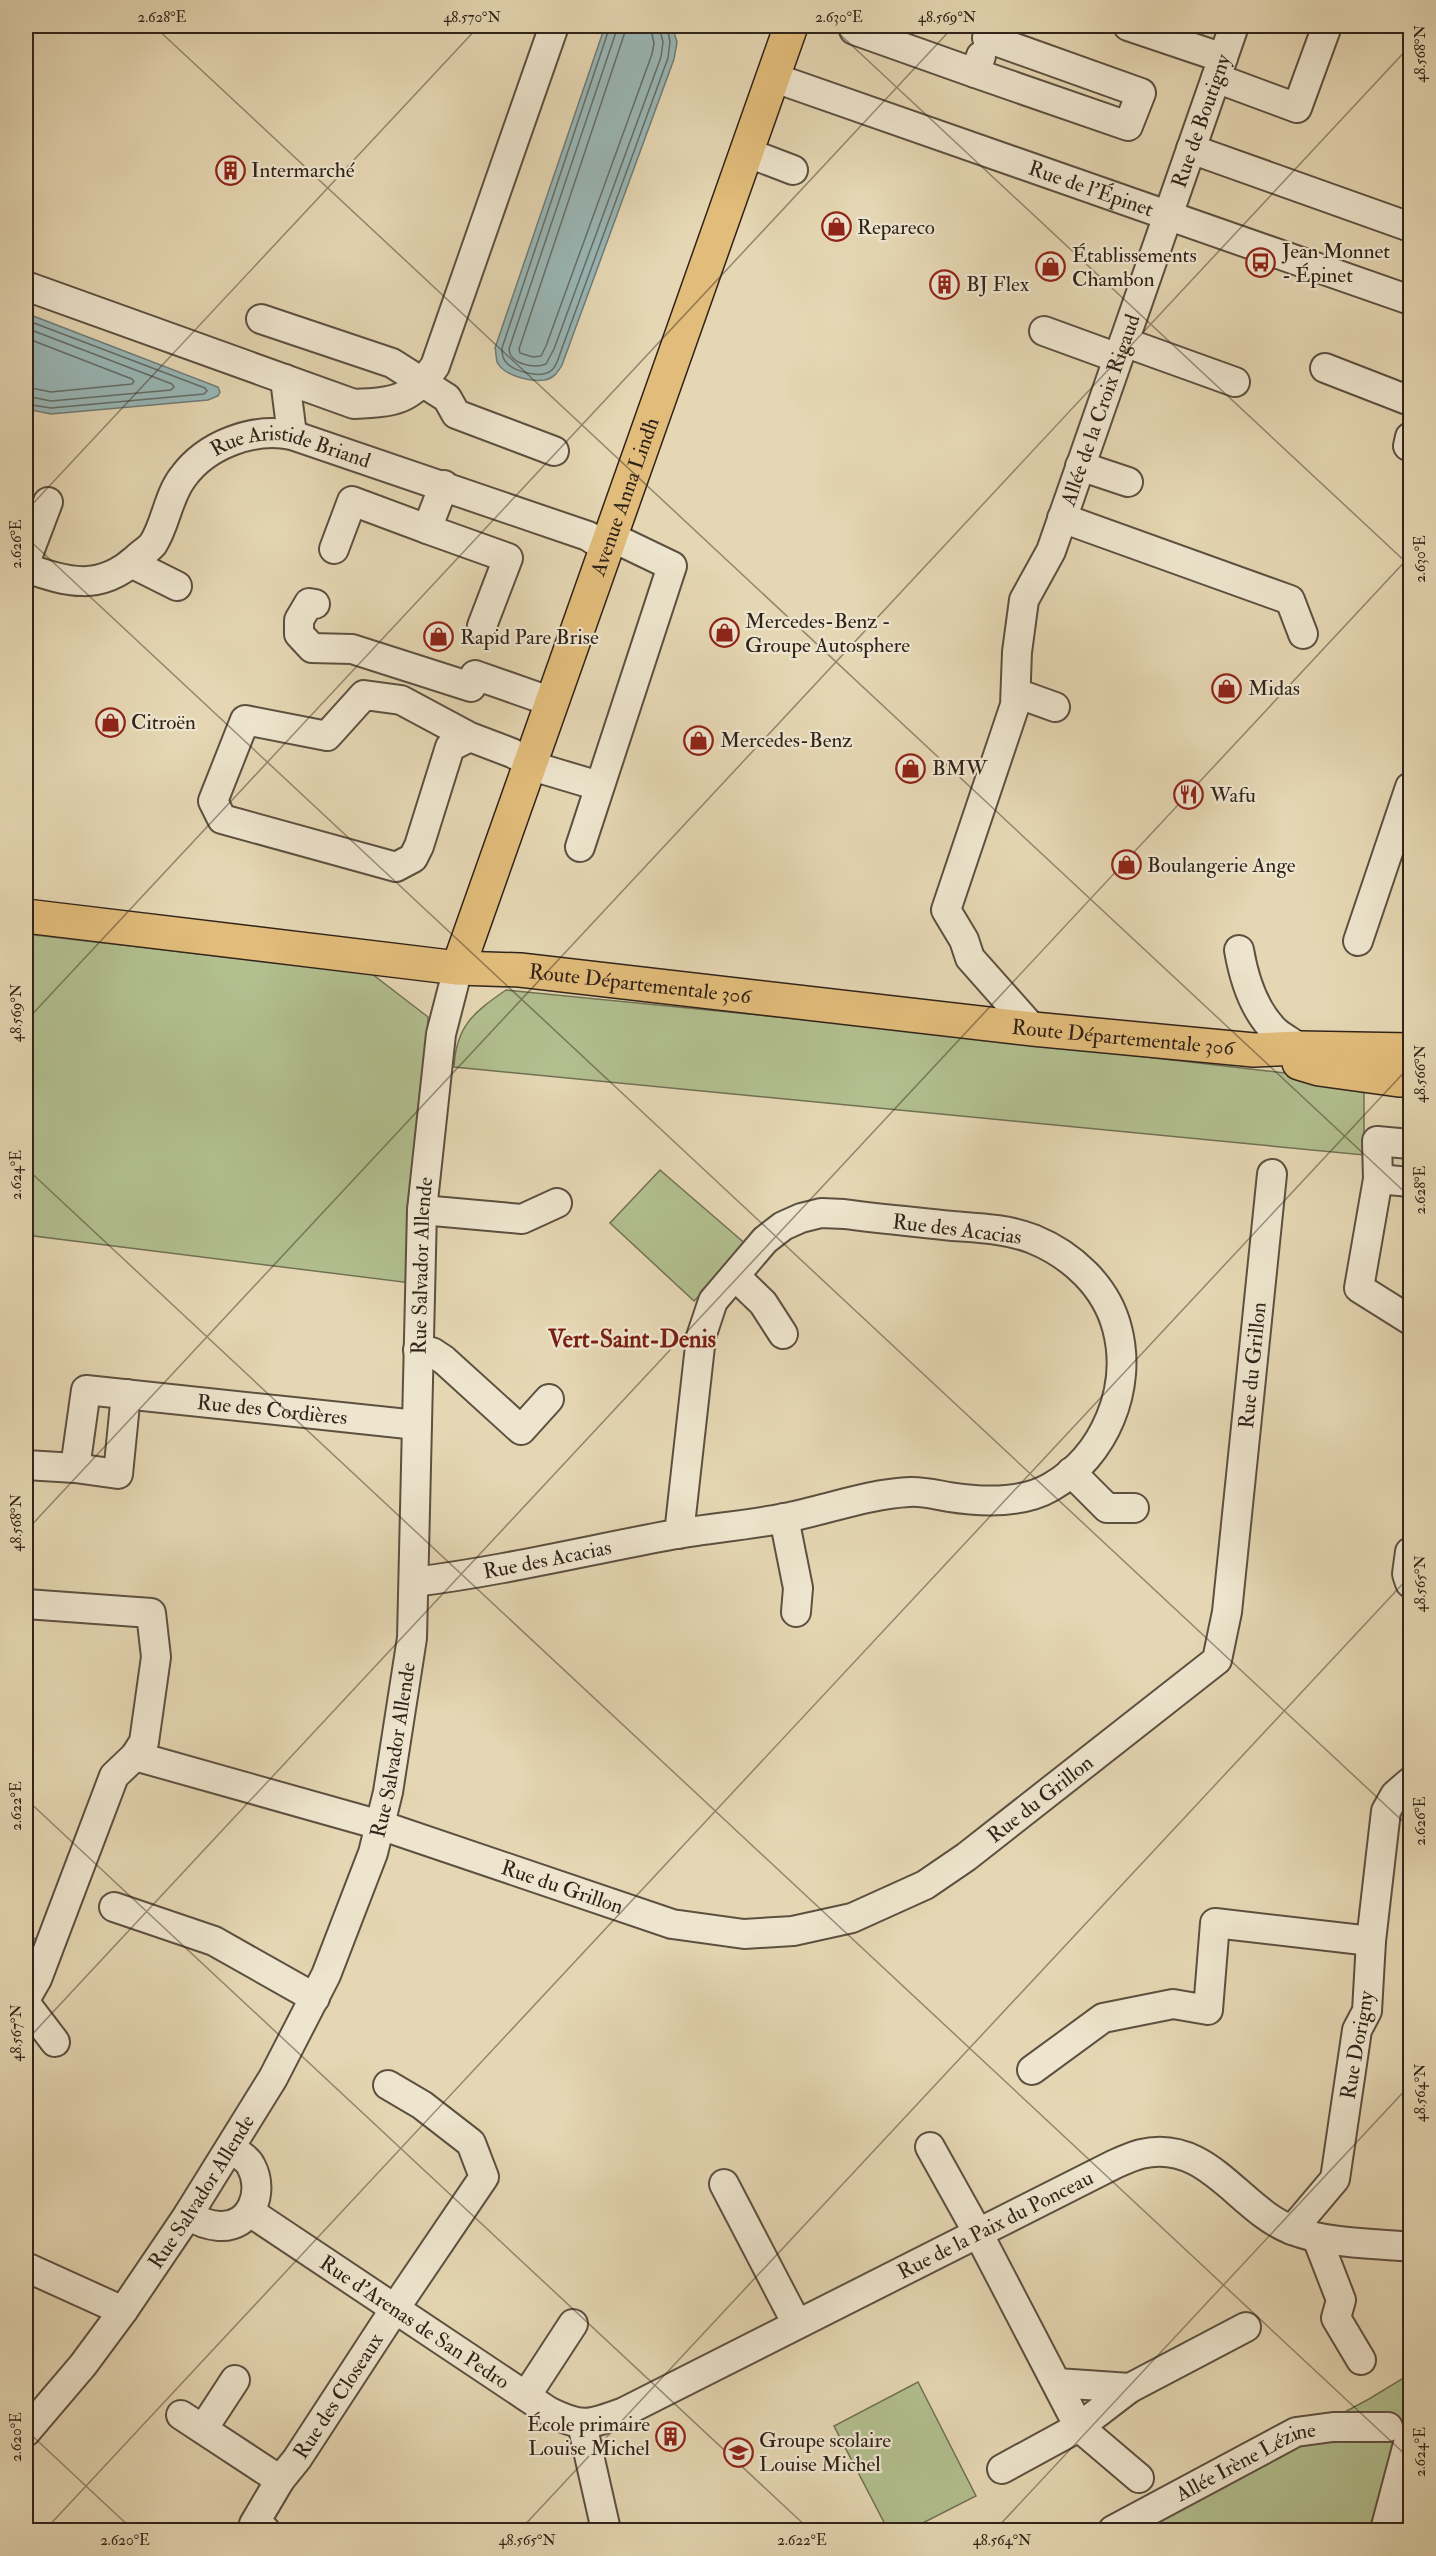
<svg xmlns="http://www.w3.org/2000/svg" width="1436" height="2556" font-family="'IM FELL Double Pica',serif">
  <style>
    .green { fill: #b2bf8f; stroke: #717154; stroke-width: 1.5 }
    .water { fill: #99b7b7; stroke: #6f7c78; stroke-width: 1.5 }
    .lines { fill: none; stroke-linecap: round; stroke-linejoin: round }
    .shore { stroke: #646d68; stroke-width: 1.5 }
    .minor-casing { stroke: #5d5040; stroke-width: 32 }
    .major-casing { stroke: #30231a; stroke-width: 36 }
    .minor { stroke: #eee5ce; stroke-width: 28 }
    .major { stroke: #e2bc7a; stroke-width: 33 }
    .ticks { fill: none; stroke: #30231a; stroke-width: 1.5; stroke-opacity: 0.45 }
    .labels { text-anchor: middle; stroke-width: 4.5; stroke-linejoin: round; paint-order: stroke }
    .street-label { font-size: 21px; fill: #30231a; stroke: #eee5ce }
    .poi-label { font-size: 21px; fill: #30231a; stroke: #eee5ce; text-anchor: start }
    .quarter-label { font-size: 24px; font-weight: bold; fill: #7a1f14; stroke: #eee5ce }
    .neatline { fill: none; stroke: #30231a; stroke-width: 2 }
    .ticks-label { font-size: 15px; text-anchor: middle; fill: #30231a }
  </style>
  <rect width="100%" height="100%" fill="#e5d7b3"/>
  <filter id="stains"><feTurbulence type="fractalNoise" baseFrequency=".00333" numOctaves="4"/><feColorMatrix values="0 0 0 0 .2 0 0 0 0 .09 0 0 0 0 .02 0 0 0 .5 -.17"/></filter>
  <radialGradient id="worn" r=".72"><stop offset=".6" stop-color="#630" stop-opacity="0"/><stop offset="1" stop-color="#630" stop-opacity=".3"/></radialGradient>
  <path class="green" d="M26,934L372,974L428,1017L411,1283L26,1235Z
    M506,990L919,1031L1364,1082V1155L454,1067C456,1026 474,1012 506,990Z
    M660,1170L748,1246L694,1301L610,1223Z
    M26,1935L38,1940L26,1974Z
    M1410,2374V2530H1125L1369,2399Z
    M918,2382L976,2496L909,2530H888L834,2426Z"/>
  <path class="water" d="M605,26H672L677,42L674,59L562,365C558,372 554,378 545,380C531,382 504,376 497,362C496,358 496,351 495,348Z
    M28,314L218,387L220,392L218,396L208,400L51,414L26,409V315Z"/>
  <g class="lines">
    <path class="shore" d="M610,26L502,348C502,353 502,357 505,361C513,372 543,380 553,369C557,364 559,357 561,351L668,58L670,42L667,26
      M618,26L509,349C510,364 534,369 546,364L554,349L661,57L663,42L659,26
      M627,26L519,349L520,353L533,357L541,356L546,346L652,54L654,43L650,26
      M26,320L205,388L207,391L204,394L51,408L26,404
      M26,328L172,384L174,387L171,390L51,401L26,396
      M26,338L132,379L134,381L132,384L51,392L26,387"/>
    <defs>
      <g id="minor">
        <path d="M855,26L854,30L975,73L981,56"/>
        <path d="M1128,26L1223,58"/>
        <path d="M975,73L1128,126L1141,93L987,38"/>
        <path id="s1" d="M772,77L1410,300"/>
        <path d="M1216,78L1297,108L1327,26"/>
        <path d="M1191,149L1410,227"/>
        <path d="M746,152L793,170"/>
        <path d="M26,286L354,404C394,402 411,401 435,366L554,26"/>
        <path d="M261,319L392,363L447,398L456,414L554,451"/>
        <path d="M1044,331L1118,358"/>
        <path d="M1124,342L1235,382"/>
        <path d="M1325,368L1410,401"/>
        <path d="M285,379L292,435"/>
        <path d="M1408,446L1410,437"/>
        <path d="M1080,466L1128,482"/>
        <path d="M1062,518L1290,600L1303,634"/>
        <path d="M427,529L508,558L482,626"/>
        <path d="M334,549L352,501L427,529L444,485"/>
        <path d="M26,560L48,502"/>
        <path d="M131,563L177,586"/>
        <path id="s2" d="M26,568C68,582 99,592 136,559C141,554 149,549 153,544C166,524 168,496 183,477C206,445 253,427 292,435L588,536L597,542H622L672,566L580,847"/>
        <path d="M315,604L309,603L299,620V634L312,648L352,649L471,687L475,675L552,702"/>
        <path d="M1016,693L1055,707"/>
        <path d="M470,737L450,747L419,846L413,858L396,867L222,819L213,801L245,720L327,736L364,695L401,700L470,737L512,753L542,769L599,786"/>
        <path d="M1358,941L1410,787"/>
        <path d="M1239,950C1244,979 1254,1011 1276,1032C1283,1038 1293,1043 1300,1048"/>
        <path id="s3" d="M1033,1029L970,958L964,940L946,910L1015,705L1017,652L1024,600L1051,551L1234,26"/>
        <path d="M1378,1179L1377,1141L1410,1144"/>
        <path d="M1410,1182L1378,1179L1359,1288L1410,1320"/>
        <path d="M422,1210L522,1219L557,1203"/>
        <path d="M735,1276L763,1303L783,1334"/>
        <path d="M418,1350L432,1352L444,1360L521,1430L549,1399"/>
        <path d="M26,1465L75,1468L118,1474L126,1394"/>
        <path id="s4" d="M75,1468L86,1390L417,1425"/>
        <path d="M1071,1472L1107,1508H1134"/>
        <path d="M784,1518L798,1588L796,1612"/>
        <path d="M1410,1552L1407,1574L1410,1583"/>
        <path id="s5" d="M414,1582C503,1571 589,1550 676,1534C712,1528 749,1525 785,1518C826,1510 868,1494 909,1492C922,1491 937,1495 949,1497C981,1502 1022,1504 1051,1487C1105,1456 1133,1388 1117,1328C1106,1286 1072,1255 1033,1239C1008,1229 980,1228 953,1226C917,1222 881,1219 844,1214L821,1213L801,1218L783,1226L765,1240L713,1301L701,1337L679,1534"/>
        <path d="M26,1604L151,1613L156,1657L144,1742L135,1756L114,1776L37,1979L26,1998"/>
        <path id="s6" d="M135,1756L380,1825L672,1924L744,1934L793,1931L852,1918L925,1885L966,1857L1217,1660L1227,1612L1272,1174"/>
        <path d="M114,1907L214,1941L315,1998"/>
        <path d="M26,2004L55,2042"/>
        <path d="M1032,2070L1103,2018L1173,2004L1208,2010L1215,1923L1371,1941"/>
        <path d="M930,2147L978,2233L1079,2427L1130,2388L1057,2383"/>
        <path d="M724,2184L797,2324"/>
        <path id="s7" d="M250,2212L548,2411C582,2428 589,2425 624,2412L1115,2164C1124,2160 1133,2156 1141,2154C1208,2138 1239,2210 1292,2230C1328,2244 1372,2243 1410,2247"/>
        <path d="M188,2215C197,2221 208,2225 219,2226C251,2228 265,2192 251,2166C247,2158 237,2153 230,2148"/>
        <path d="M1292,2230L1335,2179L1357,2030L1367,2011L1371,1941L1386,1811L1395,1795L1410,1782"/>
        <path d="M1317,2238L1341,2300L1336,2318L1361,2360"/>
        <path d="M26,2267L123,2311"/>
        <path d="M1130,2388L1246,2327"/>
        <path d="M526,2396L573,2324"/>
        <path d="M181,2415L280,2480"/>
        <path d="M582,2424L606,2530"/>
        <path d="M203,2429L235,2380"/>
        <path id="s8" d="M26,2432L83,2365L123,2311L188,2215L273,2078L326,1975L373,1853L388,1792L412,1638L422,1210L441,1034L458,968"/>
        <path d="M1002,2469L1079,2427L1139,2478"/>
        <path id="s9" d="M265,2530L254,2524L280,2480L297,2459L404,2295L484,2177L471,2143L422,2105L388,2085"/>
        <path id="s10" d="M1113,2530L1296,2432L1333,2427H1388"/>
        <path d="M1385,2530L1410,2436"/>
      </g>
      <g id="major">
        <path id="s11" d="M26,916L458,968L520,970L1033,1029L1254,1050L1300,1048L1410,1050"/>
        <path id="s12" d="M458,968L791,26"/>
        <path d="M1299,1063L1319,1069L1399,1080H1410"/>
      </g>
    </defs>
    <use href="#minor" class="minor-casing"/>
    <use href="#major" class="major-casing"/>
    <use href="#minor" class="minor"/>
    <use href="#major" class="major"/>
  </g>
  <path class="ticks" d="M154,26L1410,1197M831,26L1410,566M26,511L479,26M26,537L1410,1828M26,1021L954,26M26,1168L1410,2459M26,1531L1410,46M26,1799L810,2530M26,2041L1410,556M26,2430L133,2530M45,2530L1410,1066M520,2530L1410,1576M995,2530L1410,2085"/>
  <defs>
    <symbol id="building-ring" viewBox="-11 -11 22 22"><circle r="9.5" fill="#eee5ce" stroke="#8f2418" stroke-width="1.5"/><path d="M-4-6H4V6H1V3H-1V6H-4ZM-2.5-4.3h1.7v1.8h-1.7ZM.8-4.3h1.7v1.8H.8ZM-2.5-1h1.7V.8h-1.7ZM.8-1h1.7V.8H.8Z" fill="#8f2418"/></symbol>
    <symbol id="shop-ring" viewBox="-11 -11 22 22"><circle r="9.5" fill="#eee5ce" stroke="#8f2418" stroke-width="1.5"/><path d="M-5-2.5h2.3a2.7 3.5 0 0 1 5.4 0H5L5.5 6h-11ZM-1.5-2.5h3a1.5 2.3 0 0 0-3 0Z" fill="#8f2418"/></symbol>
    <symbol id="bus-ring" viewBox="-11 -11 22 22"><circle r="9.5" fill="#eee5ce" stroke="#8f2418" stroke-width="1.5"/><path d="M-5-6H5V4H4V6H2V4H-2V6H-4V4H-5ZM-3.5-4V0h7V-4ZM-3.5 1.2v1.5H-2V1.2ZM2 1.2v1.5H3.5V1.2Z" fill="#8f2418"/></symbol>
    <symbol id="restaurant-ring" viewBox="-11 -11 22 22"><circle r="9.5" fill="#eee5ce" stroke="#8f2418" stroke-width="1.5"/><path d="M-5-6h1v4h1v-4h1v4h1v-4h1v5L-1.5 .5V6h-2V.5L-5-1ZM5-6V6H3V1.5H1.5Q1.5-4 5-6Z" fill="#8f2418"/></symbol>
    <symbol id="school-ring" viewBox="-11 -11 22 22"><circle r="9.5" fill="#eee5ce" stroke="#8f2418" stroke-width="1.5"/><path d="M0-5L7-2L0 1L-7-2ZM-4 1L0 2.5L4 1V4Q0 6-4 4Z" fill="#8f2418"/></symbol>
  </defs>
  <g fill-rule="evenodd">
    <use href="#building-ring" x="214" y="154" width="33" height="33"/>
    <use href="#shop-ring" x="820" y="210" width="33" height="33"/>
    <use href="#bus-ring" x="1244" y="246" width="33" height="33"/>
    <use href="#shop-ring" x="1034" y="250" width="33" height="33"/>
    <use href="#building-ring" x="928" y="268" width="33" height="33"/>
    <use href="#shop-ring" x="708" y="616" width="33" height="33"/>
    <use href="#shop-ring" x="422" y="620" width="33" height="33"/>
    <use href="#shop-ring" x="1210" y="672" width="33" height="33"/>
    <use href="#shop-ring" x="94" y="706" width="33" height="33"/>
    <use href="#shop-ring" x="682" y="724" width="33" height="33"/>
    <use href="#shop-ring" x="894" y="752" width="33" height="33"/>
    <use href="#restaurant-ring" x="1172" y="778" width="33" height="33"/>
    <use href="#shop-ring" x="1110" y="848" width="33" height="33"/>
    <use href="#building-ring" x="654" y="2420" width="33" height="33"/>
    <use href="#school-ring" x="722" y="2436" width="33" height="33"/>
  </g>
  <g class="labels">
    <g class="street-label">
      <text dy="7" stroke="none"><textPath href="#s3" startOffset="982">Rue de Boutigny</textPath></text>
      <text dy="7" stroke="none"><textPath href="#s1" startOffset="338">Rue de l'Épinet</textPath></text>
      <text dy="7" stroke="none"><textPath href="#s3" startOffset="676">Allée de la Croix Rigaud</textPath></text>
      <text dy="7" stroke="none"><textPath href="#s2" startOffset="336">Rue Aristide Briand</textPath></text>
      <text dy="7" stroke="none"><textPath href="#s12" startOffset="500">Avenue Anna Lindh</textPath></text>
      <text dy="7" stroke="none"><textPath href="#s11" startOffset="618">Route Départementale 306</textPath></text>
      <text dy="7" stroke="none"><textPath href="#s11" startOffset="1104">Route Départementale 306</textPath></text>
      <text transform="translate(957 1229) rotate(7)" y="7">Rue des Acacias</text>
      <text dy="7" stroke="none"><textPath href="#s8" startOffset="1270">Rue Salvador Allende</textPath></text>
      <text dy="7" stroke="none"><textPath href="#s6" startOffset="1491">Rue du Grillon</textPath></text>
      <text dy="7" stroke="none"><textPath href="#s4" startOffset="266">Rue des Cordières</textPath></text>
      <text dy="7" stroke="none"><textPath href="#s5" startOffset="135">Rue des Acacias</textPath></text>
      <text dy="7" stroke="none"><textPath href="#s8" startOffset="784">Rue Salvador Allende</textPath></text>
      <text dy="7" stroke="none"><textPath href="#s6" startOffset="969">Rue du Grillon</textPath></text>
      <text dy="7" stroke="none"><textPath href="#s6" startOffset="447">Rue du Grillon</textPath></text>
      <text transform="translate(1357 2045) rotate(-80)" y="7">Rue Dorigny</text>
      <text dy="7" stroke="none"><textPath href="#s8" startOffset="298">Rue Salvador Allende</textPath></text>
      <text dy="7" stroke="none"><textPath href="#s7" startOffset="854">Rue de la Paix du Ponceau</textPath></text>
      <text dy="7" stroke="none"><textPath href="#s7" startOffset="198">Rue d'Arenas de San Pedro</textPath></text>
      <text dy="7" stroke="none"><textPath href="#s9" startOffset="166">Rue des Closeaux</textPath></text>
      <text dy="7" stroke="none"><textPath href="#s10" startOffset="150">Allée Irène Lézine</textPath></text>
    </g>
    <g class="poi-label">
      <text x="251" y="177">Intermarché</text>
      <text x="857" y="234">Repareco</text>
      <text x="1282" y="258">Jean Monnet<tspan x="1282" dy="24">- Épinet</tspan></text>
      <text x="1072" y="262">Établissements<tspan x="1072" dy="24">Chambon</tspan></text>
      <text x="966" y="291">BJ Flex</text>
      <text x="745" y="628">Mercedes-Benz -<tspan x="745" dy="24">Groupe Autosphere</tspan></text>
      <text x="460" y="644">Rapid Pare Brise</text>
      <text x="1248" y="695">Midas</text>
      <text x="131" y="729">Citroën</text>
      <text x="720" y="747">Mercedes-Benz</text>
      <text x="932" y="775">BMW</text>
      <text x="1210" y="802">Wafu</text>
      <text x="1147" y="872">Boulangerie Ange</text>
      <text x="650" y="2431" text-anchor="end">École primaire<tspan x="650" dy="24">Louise Michel</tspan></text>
      <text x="759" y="2447">Groupe scolaire<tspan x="759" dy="24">Louise Michel</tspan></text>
    </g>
    <g class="quarter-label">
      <text x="632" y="1347">Vert-Saint-Denis</text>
    </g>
  </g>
  <rect width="1436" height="2556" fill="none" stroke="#e5d7b3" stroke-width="66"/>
  <rect x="33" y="33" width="1370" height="2490" class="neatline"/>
  <g class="ticks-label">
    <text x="162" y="22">2.628°E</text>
    <text x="472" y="22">48.570°N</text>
    <text x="839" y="22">2.630°E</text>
    <text x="947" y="22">48.569°N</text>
    <text transform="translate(1420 54) rotate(-90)" y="5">48.568°N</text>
    <text transform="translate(16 544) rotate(-90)" y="5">2.626°E</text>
    <text transform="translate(1420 559) rotate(-90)" y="5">2.630°E</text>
    <text transform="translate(16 1013) rotate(-90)" y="5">48.569°N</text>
    <text transform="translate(1420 1074) rotate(-90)" y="5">48.566°N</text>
    <text transform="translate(16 1175) rotate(-90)" y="5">2.624°E</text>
    <text transform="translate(1420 1190) rotate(-90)" y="5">2.628°E</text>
    <text transform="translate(16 1523) rotate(-90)" y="5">48.568°N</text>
    <text transform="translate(1420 1584) rotate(-90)" y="5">48.565°N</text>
    <text transform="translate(16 1806) rotate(-90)" y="5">2.622°E</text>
    <text transform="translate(1420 1821) rotate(-90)" y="5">2.626°E</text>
    <text transform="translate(16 2033) rotate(-90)" y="5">48.567°N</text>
    <text transform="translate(1420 2093) rotate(-90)" y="5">48.564°N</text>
    <text transform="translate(16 2437) rotate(-90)" y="5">2.620°E</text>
    <text transform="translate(1420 2452) rotate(-90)" y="5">2.624°E</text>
    <text x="125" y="2545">2.620°E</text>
    <text x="527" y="2545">48.565°N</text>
    <text x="802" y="2545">2.622°E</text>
    <text x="1002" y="2545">48.564°N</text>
  </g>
  <rect width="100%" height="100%" filter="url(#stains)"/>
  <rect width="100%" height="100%" fill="url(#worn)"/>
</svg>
